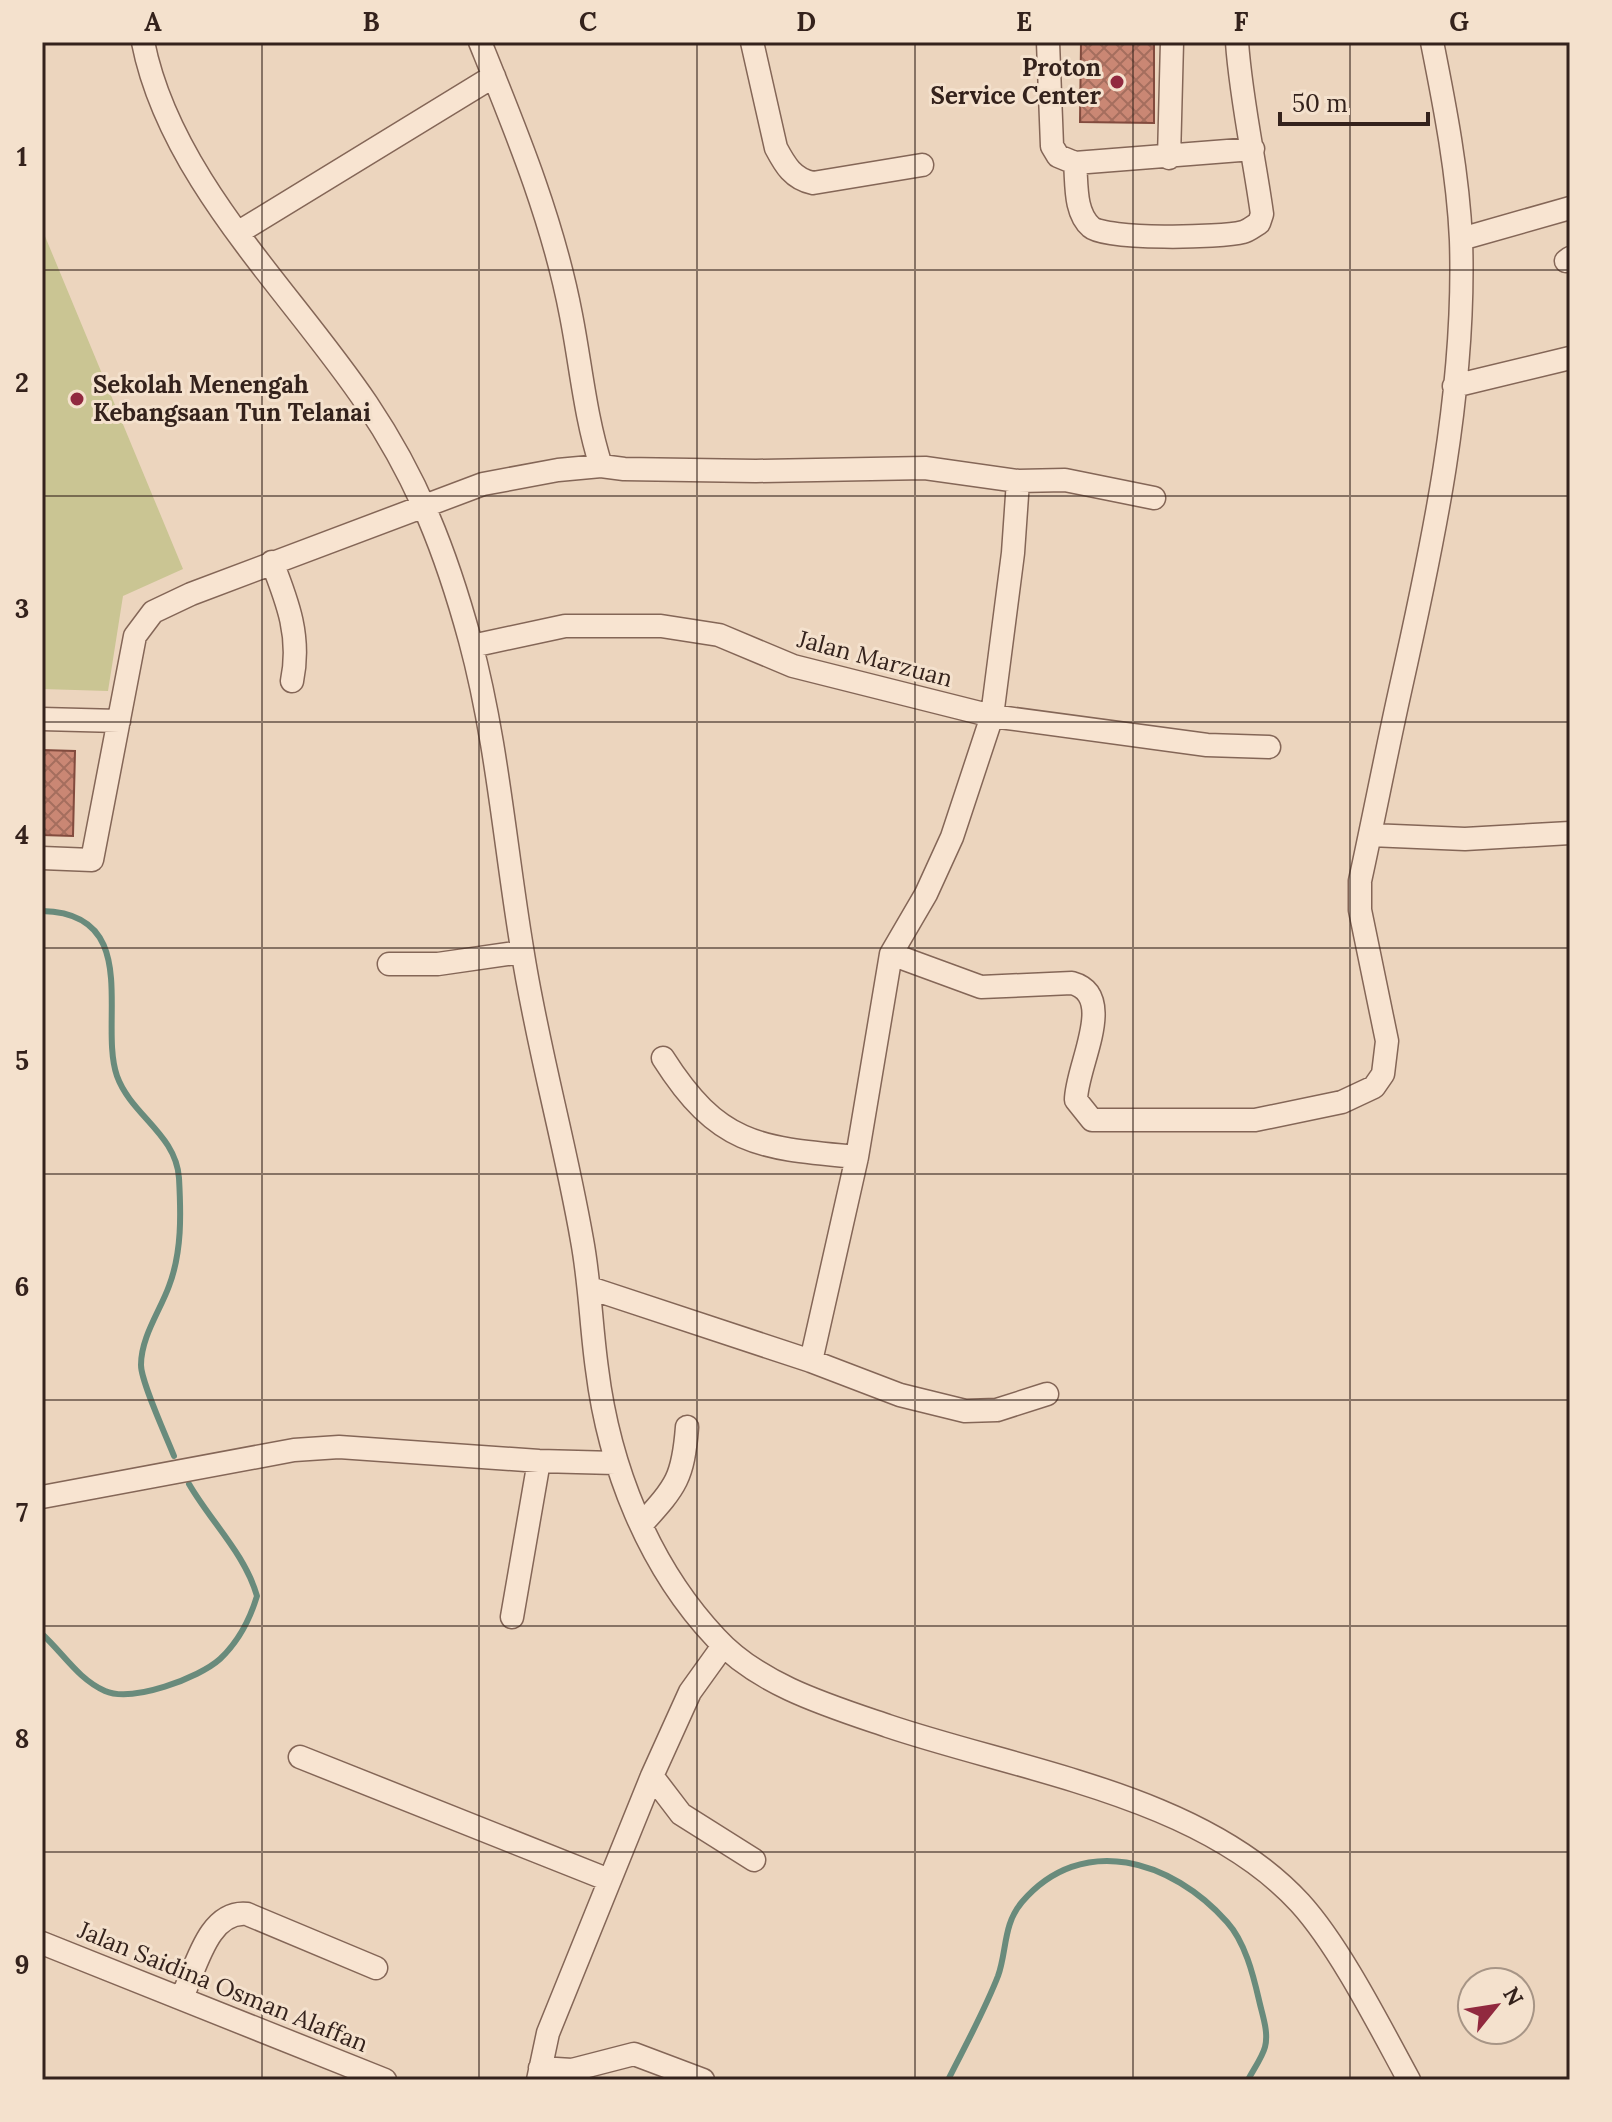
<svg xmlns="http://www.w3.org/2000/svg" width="1612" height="2122" font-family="Lora,serif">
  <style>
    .green { fill: #cac593 }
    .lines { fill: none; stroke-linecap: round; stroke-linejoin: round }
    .stream { stroke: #698b7c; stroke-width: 6 }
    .building { fill: url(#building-cross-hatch); stroke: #824b3e; stroke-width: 2 }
    .minor-casing { stroke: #846657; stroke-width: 25 }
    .minor { stroke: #f8e4d1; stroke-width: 22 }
    .grid { fill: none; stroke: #34221c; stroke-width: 2; stroke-opacity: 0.55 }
    .poi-dot { fill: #91293f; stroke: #f4e1cd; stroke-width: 3 }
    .labels { text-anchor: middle; stroke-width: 6; stroke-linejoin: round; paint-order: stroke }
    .poi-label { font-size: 24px; font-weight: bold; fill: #34221c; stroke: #f4e1cd; text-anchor: end }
    .street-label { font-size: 24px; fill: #34221c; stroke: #f4e1cd }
    .neatline { fill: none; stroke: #34221c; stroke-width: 3 }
    .grid-label { font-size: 26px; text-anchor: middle; font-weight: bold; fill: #34221c }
  </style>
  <defs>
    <pattern id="building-cross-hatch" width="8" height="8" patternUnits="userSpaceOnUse" patternTransform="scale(2)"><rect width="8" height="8" fill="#ca8774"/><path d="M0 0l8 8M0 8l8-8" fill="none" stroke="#a56e5e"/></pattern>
  </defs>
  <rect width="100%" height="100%" fill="#ecd5be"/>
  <path class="green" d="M42,229L183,569L123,596L108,691L42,689Z"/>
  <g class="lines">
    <path class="stream" d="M42,911C144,913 98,1022 117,1076C131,1115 176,1134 179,1178C181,1214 182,1252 169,1286C160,1311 141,1337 141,1365C141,1382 167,1438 174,1456
      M42,1634C63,1653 78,1679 105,1691C132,1703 199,1678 220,1659C238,1642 250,1619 257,1596C245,1554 211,1522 189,1484
      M948,2080C965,2046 984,2012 998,1976C1007,1951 1003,1924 1022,1902C1082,1832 1172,1860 1227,1922C1245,1942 1253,1974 1259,2000C1262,2014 1269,2032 1265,2047C1262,2058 1253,2070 1248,2080"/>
  </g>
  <path class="building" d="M1081,42H1154V123L1080,122Z
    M42,750L75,751L73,836L42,835Z"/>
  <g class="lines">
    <defs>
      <path id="minor" d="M143,42C170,179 291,291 367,404C418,480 446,552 470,640C497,740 505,846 522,948C537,1046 565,1142 582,1240C590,1283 591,1326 597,1369C609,1466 648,1566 716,1638C759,1685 829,1706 888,1726C1022,1771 1202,1796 1300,1903C1340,1947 1380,2027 1409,2080
        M480,42C516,131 553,220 571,315C581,366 585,416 601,466
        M752,42L776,148C785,165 793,179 813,183L922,165
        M1048,42L1052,146L1058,156L1075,163
        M1237,42C1241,100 1254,156 1262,214L1259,223C1254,226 1248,231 1243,232C1221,238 1105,240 1091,227C1074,212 1077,183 1075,163L1253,149
        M1169,158L1172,42
        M239,232L494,76
        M1461,239L1570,208
        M1566,261L1570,258
        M1454,386L1570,358
        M272,562C288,603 301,637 292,681
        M472,646L565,626H661L719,635L793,666L992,716L1207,745L1269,747
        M42,719L119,721
        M1370,835L1465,839L1570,833
        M42,858L92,860L135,636L153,612L191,594L483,484L558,470L601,466L624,469L756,471L925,468L1018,481L1065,480L1154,498
        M891,954L981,987L1072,983C1118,996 1076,1066 1076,1100L1092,1120H1255L1342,1102L1374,1087L1383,1074L1387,1041L1360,910V881C1374,817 1386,754 1400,691C1433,544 1466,391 1461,240C1458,174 1445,107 1432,42
        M389,964H438L522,952
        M663,1058C719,1146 759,1148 857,1157
        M590,1288L811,1361L900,1395L965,1411L997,1410L1047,1394
        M811,1361L857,1157L891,954L926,894L952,837L992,716L1013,553L1018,481
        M42,1497L294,1450L339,1447L539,1461L615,1463
        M642,1524C676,1486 683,1479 687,1427
        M512,1617L539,1461
        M300,1757L609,1880
        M652,1776L681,1814L754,1860
        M42,1943L385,2080
        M182,1997C196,1968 208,1910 247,1914L376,1968
        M540,2068L572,2070L634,2054L703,2080
        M538,2080L548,2033L652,1776L690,1692L723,1646"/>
    </defs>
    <use href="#minor" class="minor-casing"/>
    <use href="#minor" class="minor"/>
  </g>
  <path class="grid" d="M262,42V2080M479,42V2080M697,42V2080M915,42V2080M1133,42V2080M1350,42V2080M42,270H1570M42,496H1570M42,722H1570M42,948H1570M42,1174H1570M42,1400H1570M42,1626H1570M42,1852H1570"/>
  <g class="poi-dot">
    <circle cx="1117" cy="82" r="8"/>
    <circle cx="77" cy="399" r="8"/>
  </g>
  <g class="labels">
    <g class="poi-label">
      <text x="1101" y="76">Proton<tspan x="1101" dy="28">Service Center</tspan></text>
      <text x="93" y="393" text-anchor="start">Sekolah Menengah<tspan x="93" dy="28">Kebangsaan Tun Telanai</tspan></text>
    </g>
    <g class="street-label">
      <text transform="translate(875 659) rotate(15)" y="8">Jalan Marzuan</text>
      <text transform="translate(223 1987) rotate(22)" y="8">Jalan Saidina Osman Alaffan</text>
    </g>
  </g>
  <rect width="1612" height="2122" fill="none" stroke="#f4e1cd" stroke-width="88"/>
  <g transform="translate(1496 2006) rotate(60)"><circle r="38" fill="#f4e1cd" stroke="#a79586" stroke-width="2"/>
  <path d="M0-6L14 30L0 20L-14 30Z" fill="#91293f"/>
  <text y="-12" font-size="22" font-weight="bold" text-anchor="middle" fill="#34221c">N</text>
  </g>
  <path d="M1280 112v12h148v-12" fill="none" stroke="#34221c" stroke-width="4"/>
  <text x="1292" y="112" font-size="24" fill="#34221c" stroke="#f4e1cd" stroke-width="6" paint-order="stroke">50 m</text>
  <rect x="44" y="44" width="1524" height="2034" class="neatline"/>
  <g class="grid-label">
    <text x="153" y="31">A</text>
    <text x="371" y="31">B</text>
    <text x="588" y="31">C</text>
    <text x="806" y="31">D</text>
    <text x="1024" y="31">E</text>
    <text x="1241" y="31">F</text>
    <text x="1459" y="31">G</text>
    <text x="22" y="166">1</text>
    <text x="22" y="392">2</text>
    <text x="22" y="618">3</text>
    <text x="22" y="844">4</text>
    <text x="22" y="1070">5</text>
    <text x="22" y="1296">6</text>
    <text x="22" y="1522">7</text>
    <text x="22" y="1748">8</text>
    <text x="22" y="1974">9</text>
  </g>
</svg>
